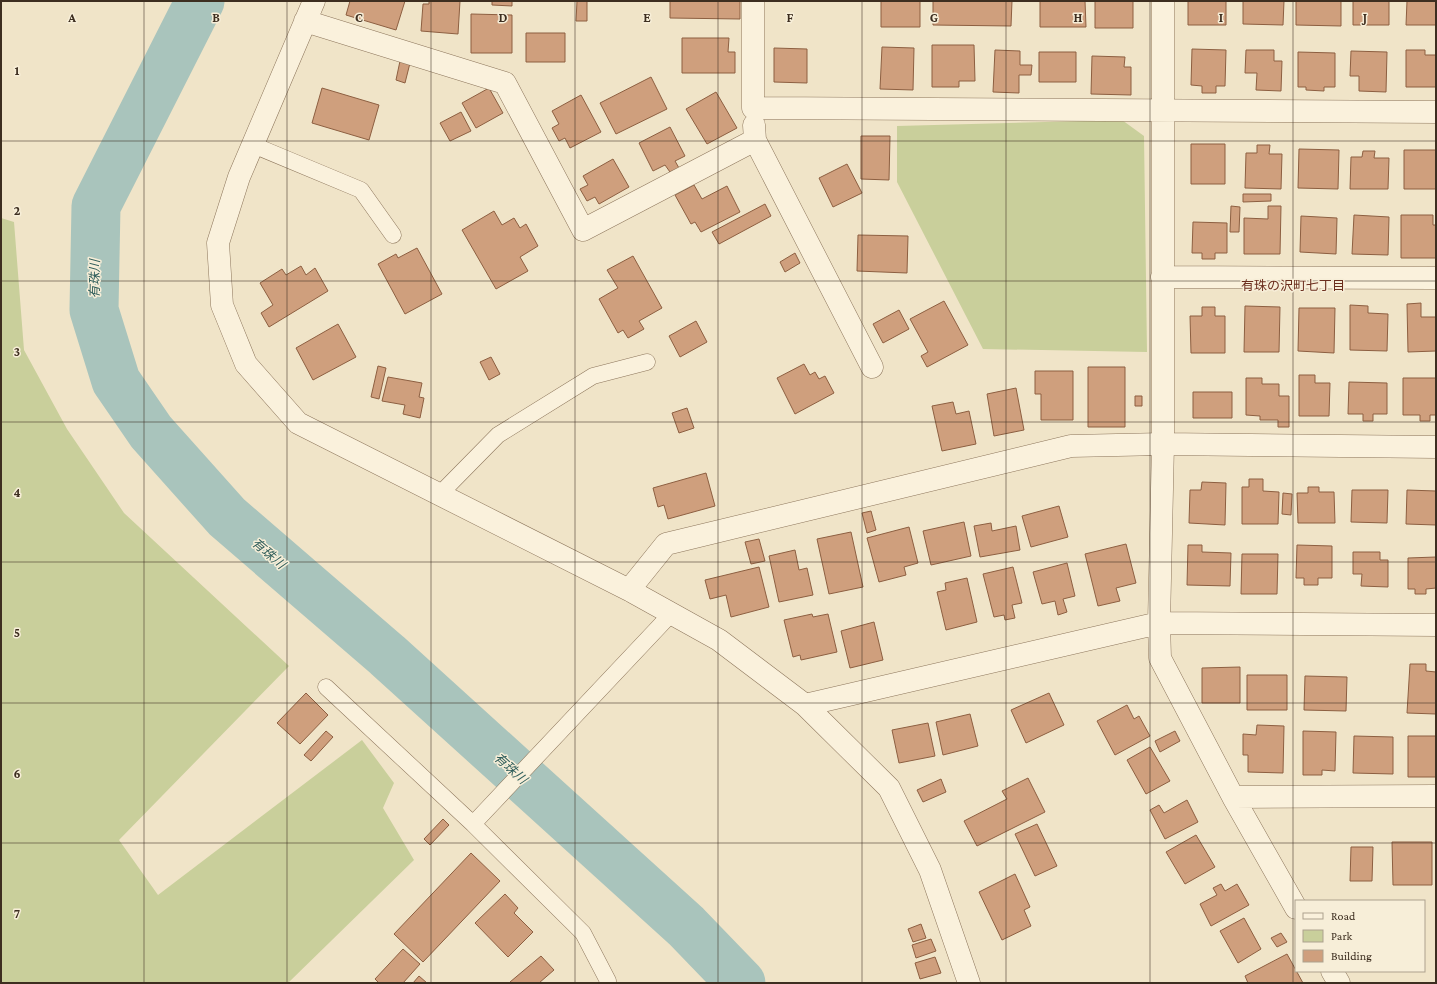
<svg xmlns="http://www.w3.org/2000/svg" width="1437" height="984" font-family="'Crimson Pro','Noto Sans JP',serif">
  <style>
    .green { fill: #c9cf9b }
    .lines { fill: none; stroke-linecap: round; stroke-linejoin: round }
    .river { stroke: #a9c4bc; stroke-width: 49 }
    .building { fill: #cf9f7d; stroke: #8d5f41 }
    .lane-casing { stroke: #8d765c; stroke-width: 17 }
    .street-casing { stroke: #8d765c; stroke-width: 23 }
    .lane { stroke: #faf1dc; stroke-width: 16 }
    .street { stroke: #faf1dc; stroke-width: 22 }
    .grid { fill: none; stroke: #3d2e20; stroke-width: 1; stroke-opacity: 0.55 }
    .labels { text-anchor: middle; stroke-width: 3; stroke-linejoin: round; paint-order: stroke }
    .water-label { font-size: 13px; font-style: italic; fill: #2f5d5a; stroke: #f7eed8 }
    .neighbourhood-label { font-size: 13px; fill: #6b2e1e; stroke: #f7eed8 }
    .grid-label { font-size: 13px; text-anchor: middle; font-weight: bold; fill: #3d2e20; stroke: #f7eed8; stroke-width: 3; stroke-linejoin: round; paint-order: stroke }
  </style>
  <rect width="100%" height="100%" fill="#f0e4c8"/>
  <path class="green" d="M1122,120L1144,136L1147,352L983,349L897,182V126Z
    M1,218L14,222L24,350L67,429L124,513L289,666L119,840L158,895L362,740L394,783L383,808L414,860L288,983H1Z"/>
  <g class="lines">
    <path class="river" d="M200,1L96,206L94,310L116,381L151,432L227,517L387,655L686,926L741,983"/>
  </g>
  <path class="building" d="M350,1H405L396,30L346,15Z
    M429,1H460L458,34L421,31L423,4H429Z
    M492,1H512V6L492,5Z
    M577,1H587V21H576Z
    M670,1H740V19L670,18Z
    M881,1H920V27H881Z
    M933,1H1012L1011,26L933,25Z
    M1040,1H1085L1086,27H1040Z
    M1095,1H1133V28H1095Z
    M1188,1H1226V25H1188Z
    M1243,1H1284L1283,25L1243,24Z
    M1296,1H1341V26L1296,25Z
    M1353,1H1389V25H1353Z
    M1407,1H1436V25H1406Z
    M471,14L512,15V53H471Z
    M526,33H565V62H526Z
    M682,38H729L728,52H735V73H682Z
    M932,45H974L975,81H959V87H932Z
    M882,47L914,48L913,90L880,89Z
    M774,48L807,49V83L774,82Z
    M1192,49L1226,50L1225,86H1216V93H1202V86L1191,85Z
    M995,50L1020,51V65H1032L1031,75H1019V93L993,92Z
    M1246,50H1274V61H1282L1281,91L1256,90L1257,73H1245Z
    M1406,50H1425V55H1436V87H1406Z
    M1351,51L1387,52L1386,92L1359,91V76H1350Z
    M1039,52H1076V82H1039Z
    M1298,52L1335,53V87H1324V91L1306,90V87H1298Z
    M1092,56L1125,57L1124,67H1131V95L1091,94Z
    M400,61L410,63L405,83L396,80Z
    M651,77L667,109L616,134L600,103Z
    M322,88L379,105L369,140L312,123Z
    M489,88L503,113L476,128L462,103Z
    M716,92L737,128L707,144L686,109Z
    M581,95L601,132L570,148L565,138L559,141L552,128L559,124L552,111Z
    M461,112L471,131L450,141L440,123Z
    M670,127L685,156L675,161L679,168L670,172L665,165L653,171L639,143Z
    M861,136H890L889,180L861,179Z
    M1191,144H1225V184H1191Z
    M1257,145H1270L1269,154H1282L1281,189L1245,188L1246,153H1257Z
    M1299,149L1339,150L1338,189L1298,188Z
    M1404,150H1436V189H1404Z
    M1363,151H1375L1374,158H1389L1388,189H1350L1351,157H1362Z
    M613,159L629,187L599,204L595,197L587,201L580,189L588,185L583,176Z
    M847,164L862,193L833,207L819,178Z
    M694,185L702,199L727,186L740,212L701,232L695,222L691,224L675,195Z
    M1243,194H1271V201L1243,202Z
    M765,204L771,216L719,244L712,232Z
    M1231,206L1240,207L1239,232H1230Z
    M1268,206H1281L1280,254H1244V218L1268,219Z
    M494,211L502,225L514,218L520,228L526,224L538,246L520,257L528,271L496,289L462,230Z
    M1354,215L1389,217L1388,255L1352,254Z
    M1401,215H1433V225H1436V258H1401Z
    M1301,216L1337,218L1336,254L1300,252Z
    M1193,222L1227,223V253H1215V259H1202V253H1192Z
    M858,235L908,236L907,273L857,271Z
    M417,248L442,294L405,314L378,264L396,254L398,258Z
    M795,253L800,263L785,272L780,262Z
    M633,256L662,308L639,321L644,329L628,338L623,330L618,333L599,299L618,288L607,270Z
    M301,266L306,275L315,268L328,291L269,327L261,313L273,305L260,283L282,269L286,275Z
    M944,301L968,345L927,367L921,356L928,352L910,319Z
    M1421,303V317H1436V351L1408,352L1407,304Z
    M1350,305L1368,306V313L1388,314L1387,351L1350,350Z
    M1245,306L1280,307L1279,352H1244Z
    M1202,307H1215V316H1225V353H1191L1190,316H1202Z
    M1299,308H1335L1334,353L1298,351Z
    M899,310L909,329L883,343L873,324Z
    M696,321L707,342L680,357L669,336Z
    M338,324L356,357L313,380L296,348Z
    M491,357L500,374L489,380L480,362Z
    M804,364L810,375L815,372L819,379L825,376L834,393L795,414L777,378Z
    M378,366L386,368L379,399L371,397Z
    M1088,367H1125V427H1088Z
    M1035,371H1073V420H1041V394H1035Z
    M1299,375H1315V383H1330L1329,416H1299Z
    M388,377L422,383L419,397L424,398L420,418L403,414L405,405L382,401Z
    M1246,378H1262V384H1279V396H1289V427H1278V420H1260V416L1246,415Z
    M1403,378H1436V415H1430V421H1420V415H1403Z
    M1349,382L1387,383V414H1373V421H1363V414H1348Z
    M1016,388L1024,430L994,436L987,394Z
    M1193,392H1232V418H1193Z
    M1135,396H1142V406H1135Z
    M953,402L956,414L969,411L976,444L942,451L932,406Z
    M687,408L694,428L679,433L672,413Z
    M706,473L715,506L668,519L664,505L658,507L653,488Z
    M1249,479H1263V491L1279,492L1278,524H1242V487H1249Z
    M1202,482L1226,483L1225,525L1189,523L1190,490H1201Z
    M1308,487H1319V492H1334L1335,523H1298L1297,493H1308Z
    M1352,490H1388L1387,523L1351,522Z
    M1407,490L1436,491V525L1406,524Z
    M1283,493L1292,494L1291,515L1282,514Z
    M1059,506L1068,537L1031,547L1022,516Z
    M871,511L876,530L867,533L862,513Z
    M964,522L971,556L931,565L923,531Z
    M991,523L992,531L1016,526L1020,550L980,557L974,526Z
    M909,527L918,563L904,567L906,575L879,582L867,538Z
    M851,532L863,587L829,594L817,539Z
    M759,539L765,561L751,564L745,542Z
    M1126,544L1136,583L1116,588L1120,601L1098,606L1085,554Z
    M1188,545H1202V552L1231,553L1230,586L1187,585Z
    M1297,545L1332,546V578H1318V585H1304V578H1296Z
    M795,550L799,570L807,568L813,595L779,602L769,556Z
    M1353,552H1380V560H1388V587L1361,586L1362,574H1353Z
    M1242,554H1278L1277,594H1241Z
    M1436,557V588L1426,589V594H1415V589H1408V558Z
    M1067,563L1075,596L1063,599L1067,612L1058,615L1055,601L1042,604L1033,572Z
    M759,567L769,607L731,617L726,595L710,599L705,580Z
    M1013,567L1022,603L1012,605L1015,618L1005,620L1004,615L994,617L983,574Z
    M967,578L977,622L946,630L937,592L946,590L945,583Z
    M812,614L813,617L828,614L837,652L801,660L800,655L793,657L784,620Z
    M874,622L883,660L850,668L841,631Z
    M1410,664H1426V671L1436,672V714L1407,713Z
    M1240,667V703H1202V668Z
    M1247,675H1287V710H1247Z
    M1305,676L1347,677L1346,711L1304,710Z
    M306,693L328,715L300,744L277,723Z
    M1049,693L1064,725L1026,743L1011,710Z
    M1127,705L1134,719L1139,716L1150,736L1115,755L1097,721Z
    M970,714L978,746L943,755L936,722Z
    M928,723L935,756L899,763L892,730Z
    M1257,725L1284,726L1283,773L1248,772V755H1243V734L1256,735Z
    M326,731L333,737L311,761L304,755Z
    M1175,731L1180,741L1160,752L1155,741Z
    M1303,731L1336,732L1335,771L1322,770V775H1303Z
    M1354,736L1393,737V774L1353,773Z
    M1408,736H1436V777H1408Z
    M1150,747L1170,781L1146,794L1127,760Z
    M1028,778L1045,812L977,846L964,821L1007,799L1002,791Z
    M941,779L946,792L923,802L917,790Z
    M1187,800L1198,822L1165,839L1150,810L1159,805L1164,813Z
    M443,819L449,825L430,845L424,839Z
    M1037,824L1057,866L1035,876L1015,834Z
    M1196,835L1215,867L1185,884L1166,852Z
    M1392,842H1432V885H1393Z
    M1351,847H1373L1372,881H1350Z
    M471,853L500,881L423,962L394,934Z
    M1015,874L1030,907L1024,910L1031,926L1002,940L979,892Z
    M1221,884L1225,891L1237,884L1249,905L1211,926L1200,904L1217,895L1213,888Z
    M505,894L518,908L514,913L533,932L508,957L475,923Z
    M1244,918L1261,949L1238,963L1220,931Z
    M921,924L926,938L913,942L908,929Z
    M1281,933L1287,942L1277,947L1271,938Z
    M931,939L936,951L916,958L912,945Z
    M403,949L420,964L403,983H379L375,979Z
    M1287,954L1303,983H1248L1245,976Z
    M541,956L554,970L539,983H510V982Z
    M935,957L941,973L920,979L915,963Z
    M419,976L427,983H413Z"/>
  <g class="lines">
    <defs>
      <path id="lane" d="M253,145L361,190L393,235
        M440,494L498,435L593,376L647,362
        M326,687L473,824L583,933L608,981
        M473,824L671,614"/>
      <path id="street" d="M314,1L239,177L218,243L222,305L246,364L298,423L629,590L719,640L805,705L889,788L930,870L969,983
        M753,1V108L1436,112
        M1163,1V444L1159,623L1160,658L1233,797L1296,908
        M305,21L505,83L583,230L755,140
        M754,125L755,140L872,367
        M1162,277L1436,278
        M629,590L666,544L1071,446L1163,444L1436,447
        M805,705L1159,623L1436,625
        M1233,797L1436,796
        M1332,971L1339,983"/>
    </defs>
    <use href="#lane" class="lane-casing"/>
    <use href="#street" class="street-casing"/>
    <use href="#lane" class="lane"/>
    <use href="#street" class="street"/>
  </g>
  <path class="grid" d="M144,1V983M287,1V983M431,1V983M575,1V983M718,1V983M862,1V983M1006,1V983M1150,1V983M1293,1V983M1,141H1436M1,281H1436M1,422H1436M1,562H1436M1,703H1436M1,843H1436"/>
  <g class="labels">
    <g class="water-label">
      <text transform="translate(94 279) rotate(-89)" y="5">有珠川</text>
      <text transform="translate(269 553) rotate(41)" y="5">有珠川</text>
      <text transform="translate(511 768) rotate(42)" y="5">有珠川</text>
    </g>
    <g class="neighbourhood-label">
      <text x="1293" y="290">有珠の沢町七丁目</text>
    </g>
  </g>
  <g class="grid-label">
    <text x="72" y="22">A</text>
    <text x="216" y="22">B</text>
    <text x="359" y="22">C</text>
    <text x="503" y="22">D</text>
    <text x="647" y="22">E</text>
    <text x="790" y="22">F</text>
    <text x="934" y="22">G</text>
    <text x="1078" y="22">H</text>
    <text x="1221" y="22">I</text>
    <text x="1365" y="22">J</text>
    <text x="17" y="75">1</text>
    <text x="17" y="215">2</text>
    <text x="17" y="356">3</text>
    <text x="17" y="497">4</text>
    <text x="17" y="637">5</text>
    <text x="17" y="778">6</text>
    <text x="17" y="918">7</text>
  </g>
  <rect width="1437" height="984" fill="none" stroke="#3d2e20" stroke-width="4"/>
  <rect x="1295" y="900" width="130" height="72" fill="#f7eed8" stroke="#ada18e"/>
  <rect x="1303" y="913" width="20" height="6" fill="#faf1dc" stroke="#ada18e"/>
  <text x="1331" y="920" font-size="12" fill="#3d2e20">Road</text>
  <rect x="1303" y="930" width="20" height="12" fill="#c9cf9b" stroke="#ada18e"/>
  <text x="1331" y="940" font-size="12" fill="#3d2e20">Park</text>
  <rect x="1303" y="950" width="20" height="12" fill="#cf9f7d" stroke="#ada18e"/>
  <text x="1331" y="960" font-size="12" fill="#3d2e20">Building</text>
</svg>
